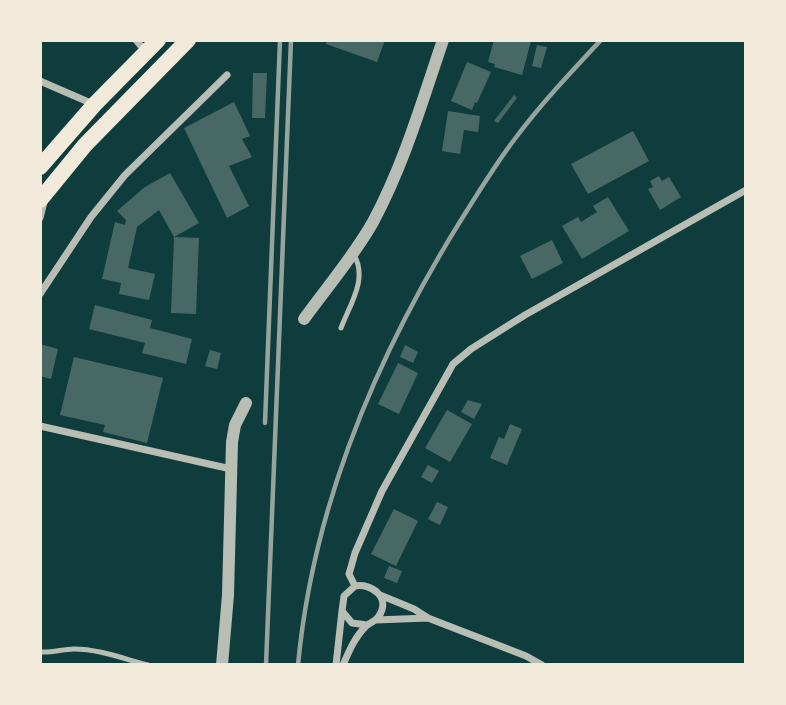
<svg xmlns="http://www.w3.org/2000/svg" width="786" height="705" font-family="Manrope,sans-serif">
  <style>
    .building { fill: #486865 }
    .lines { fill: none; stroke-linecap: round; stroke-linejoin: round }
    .service { stroke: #b8beb3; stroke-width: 5 }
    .minor { stroke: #b8beb3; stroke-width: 7 }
    .tertiary { stroke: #b8beb3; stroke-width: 12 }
    .primary { stroke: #f1e9da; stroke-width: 16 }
    .rail { stroke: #97a49c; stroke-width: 4.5 }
  </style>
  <rect width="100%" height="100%" fill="#0f3d3e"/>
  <path class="building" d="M327,40H385L377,62L326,44Z
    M494,40L531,41L522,75L494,67L495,64L488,62Z
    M537,45L547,47L541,68L532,66Z
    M467,62L491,72L477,103L475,102L472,110L451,101Z
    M253,73H267L265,118H252Z
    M514,95L517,98L498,123L494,121Z
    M234,102L250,136L242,139L252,157L229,166L249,206L227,218L184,128Z
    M448,111L480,116L478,132L464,130L460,154L442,151Z
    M633,131L649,161L588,194L571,164Z
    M170,173L199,223L174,237L199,238L196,314L171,313L174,237L159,210L137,227L128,268L155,274L149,300L119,294L121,283L102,279L115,222L125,225L126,220L117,211L145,187Z
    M659,176L662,181L669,177L681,197L660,210L648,189L653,187L650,181Z
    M608,197L629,231L582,259L562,226L578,217L581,222L597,212L593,206Z
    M552,240L563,263L532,279L520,256Z
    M95,305L152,320L150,328L192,339L186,364L142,353L145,343L89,329Z
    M40,344L58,349L51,379L40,376Z
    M405,345L418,352L413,363L400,357Z
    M210,350L221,353L217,369L205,366Z
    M74,357L163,378L147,443L103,432L105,425L60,415Z
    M398,363L418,373L399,414L378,404Z
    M468,400L482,404L474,419L461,412Z
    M447,410L472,424L450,462L425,448Z
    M510,424L522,429L507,465L490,458L499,437L504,439Z
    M428,465L439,471L432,483L421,477Z
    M437,502L448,507L440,525L428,519Z
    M394,509L418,521L396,566L371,554Z
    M389,566L402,571L397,583L384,578Z"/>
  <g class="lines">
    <path class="service" d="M341,328C350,304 368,279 354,255
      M40,652C52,653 63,649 74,649C99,649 124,659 148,665"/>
    <path class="minor" d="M136,40L146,52
      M40,81L93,104
      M40,218L45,198
      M40,294L91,217L125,175L227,75
      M40,426L231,469
      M355,586L349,574L355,553L382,491L453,364L471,349L525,315L746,190
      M380,595L414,609L428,618L526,656L542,665
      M376,620L428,618
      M336,665L342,611
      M343,665C349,651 355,637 366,626C371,622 376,621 379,616C391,598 372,583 355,586L344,596L342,611L352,623L367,625"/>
    <path class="tertiary" d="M304,319C327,287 354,256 373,222C404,164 422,102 443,40
      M222,665L228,595L232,442L235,425L246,403"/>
    <path class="primary" d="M40,167L94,105L158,40
      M40,200L85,145L188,40"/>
    <path class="rail" d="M265,423L280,40
      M266,665L291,40
      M298,665C313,505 377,355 461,220C478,193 495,165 514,140C540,105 571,72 601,40"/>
  </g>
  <rect width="786" height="705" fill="none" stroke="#f1e9da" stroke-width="84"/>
</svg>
